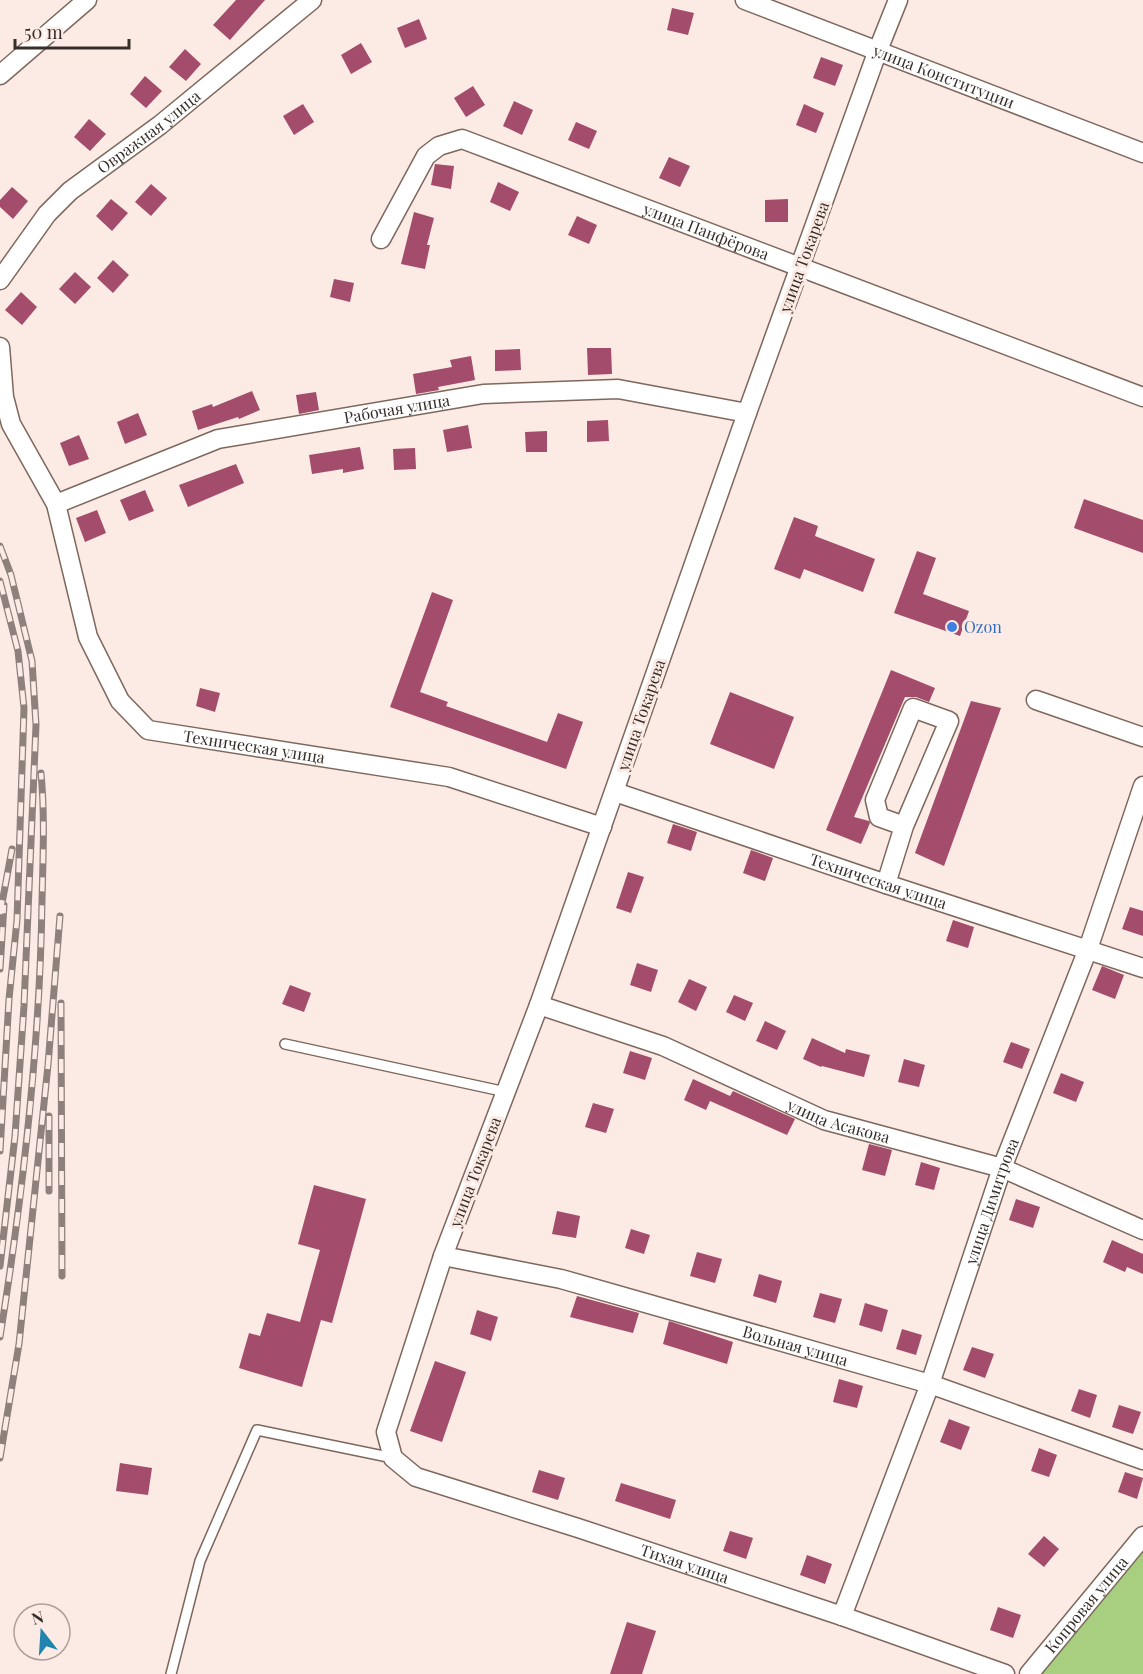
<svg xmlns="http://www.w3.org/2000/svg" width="1143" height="1674" font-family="'Playfair Display',serif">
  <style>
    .green { fill: #a8ce80 }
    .building { fill: #a34c6b }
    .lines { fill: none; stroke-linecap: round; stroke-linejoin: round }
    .service-casing { stroke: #7e675c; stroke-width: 12 }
    .minor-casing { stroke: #7e675c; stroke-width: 21 }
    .service { stroke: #fff; stroke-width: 9 }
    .minor { stroke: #fff; stroke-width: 18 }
    .rail-casing { stroke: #8e817b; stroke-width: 7 }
    .rail { stroke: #fcebe4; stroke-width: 4.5; stroke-dasharray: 14; stroke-linecap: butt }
    .shop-dot { fill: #3f7fe0; stroke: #fcebe4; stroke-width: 2 }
    .labels { text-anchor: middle; stroke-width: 6; stroke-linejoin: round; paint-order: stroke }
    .street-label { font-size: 16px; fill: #382e29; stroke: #fcebe4 }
    .shop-label { font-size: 16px; fill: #366cbe; stroke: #fcebe4; text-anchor: start }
  </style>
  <rect width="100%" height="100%" fill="#fcebe4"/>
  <path class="green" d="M1143,1536V1674H1029Z"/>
  <path class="building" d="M236,0H265L230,40L213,25Z
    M672,8L694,13L688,35L667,30Z
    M419,19L427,39L405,48L397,28Z
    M361,43L372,62L351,74L341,55Z
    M185,49L201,64L186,81L169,67Z
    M821,57L843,65L835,86L813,78Z
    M145,76L162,91L146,108L130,94Z
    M473,86L485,105L466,117L454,98Z
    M514,101L533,110L522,135L503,126Z
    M303,104L314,122L294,135L283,116Z
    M804,104L824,113L816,133L796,125Z
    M89,119L106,134L90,151L74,137Z
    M576,122L597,131L589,149L568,140Z
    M669,157L690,166L680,187L659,178Z
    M435,164L454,166L451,189L431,185Z
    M498,182L519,192L510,211L490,202Z
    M151,184L167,198L151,216L135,202Z
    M12,187L28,201L13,219L0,207V200Z
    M111,199L128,213L112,231L96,216Z
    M788,199V222H765V200Z
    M414,212L434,218L427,245H430L425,269L401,264Z
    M577,216L597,225L589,244L568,235Z
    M113,260L129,275L113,293L97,278Z
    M75,272L91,287L75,304L59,289Z
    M334,279L354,283L350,302L330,297Z
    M21,292L37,307L22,325L5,310Z
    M587,348H611L612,374L588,375Z
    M520,349L521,370L495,371V350Z
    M471,356L475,380L438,387L439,390L416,394L413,374L452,367L450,360Z
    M252,391L260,410L239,419L238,417L198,430L192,411L212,404L213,407Z
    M316,392L319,410L299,414L296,395Z
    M138,413L147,435L125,444L117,422Z
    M608,420L609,441L587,442V421Z
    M468,425L472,448L447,452L443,430Z
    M547,431V452H526L525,432Z
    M79,435L89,459L69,466L60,443Z
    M360,447L364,469L343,473V469L312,474L309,455Z
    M415,448L416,469L394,470L393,449Z
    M236,464L244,483L188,507L179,485Z
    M145,490L154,511L129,521L120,500Z
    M1084,499L1143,520V553L1074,528Z
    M97,510L106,533L85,542L76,518Z
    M794,517L818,526L815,536L875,559L863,592L804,569L800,579L774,569Z
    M917,551L936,558L923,594L969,611L960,636L894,613Z
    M432,592L453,600L420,692L448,702L446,706L547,742L558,713L583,722L566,769L390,707Z
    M891,670L935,688L929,702L916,697H905L854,817L869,821L870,823L861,844L826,830Z
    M200,688L220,693L215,712L196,706Z
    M730,692L794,717L774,769L710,744Z
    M971,701L1001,708L944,866L915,853Z
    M673,824L697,832L691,851L667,843Z
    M751,850L773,858L765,881L743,873Z
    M628,872L644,877L631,913L616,908Z
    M1130,907L1143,911V936L1122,929Z
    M953,920L974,927L968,948L946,941Z
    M637,963L658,970L651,992L630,985Z
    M1102,966L1124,975L1115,999L1092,990Z
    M689,979L707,987L696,1011L678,1002Z
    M290,985L311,993L304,1012L282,1004Z
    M734,995L753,1003L745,1021L726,1012Z
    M765,1021L786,1031L777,1050L756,1041Z
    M812,1038L845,1053L846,1049L870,1055L864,1077L822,1066L821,1067L803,1059Z
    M1011,1042L1030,1049L1022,1069L1003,1062Z
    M630,1051L652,1058L645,1080L623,1073Z
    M904,1059L925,1065L919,1087L898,1082Z
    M1061,1073L1084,1082L1076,1102L1053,1093Z
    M693,1079L730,1096L733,1091L795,1119L787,1135L710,1101L706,1110L684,1100Z
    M593,1103L614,1109L606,1133L585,1127Z
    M869,1144L892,1150L885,1176L862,1170Z
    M921,1162L940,1168L934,1190L915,1185Z
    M314,1185L366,1199L332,1323L321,1320L302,1387L239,1368L249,1333L260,1336L267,1313L300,1322L320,1250L298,1244Z
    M1016,1199L1040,1207L1033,1228L1009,1220Z
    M557,1211L580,1216L576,1238L552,1234Z
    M631,1229L650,1235L644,1254L625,1248Z
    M1112,1240L1143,1254V1274L1127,1267L1125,1272L1103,1262Z
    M697,1252L722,1259L715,1283L690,1276Z
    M759,1274L782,1281L776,1303L753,1296Z
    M820,1293L842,1299L835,1323L813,1317Z
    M577,1296L639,1313L633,1333L570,1317Z
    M865,1303L888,1310L882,1332L859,1325Z
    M477,1310L498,1317L491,1341L470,1334Z
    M669,1321L733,1342L727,1364L663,1344Z
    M902,1329L922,1335L916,1355L896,1349Z
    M972,1347L994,1354L985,1378L963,1370Z
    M435,1361L466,1372L442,1442L410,1431Z
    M839,1379L863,1386L857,1408L833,1402Z
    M1079,1389L1097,1395L1090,1418L1071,1411Z
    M1119,1405L1141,1412L1133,1434L1112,1427Z
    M949,1419L970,1427L961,1450L940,1442Z
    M1039,1448L1057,1455L1049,1477L1031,1471Z
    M120,1463L152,1468L148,1495L116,1491Z
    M539,1470L565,1478L558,1500L532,1492Z
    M1125,1472L1143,1478L1137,1499L1118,1492Z
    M621,1483L676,1500L670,1519L615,1501Z
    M730,1531L753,1538L746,1559L723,1551Z
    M1044,1536L1059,1549L1044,1567L1028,1554Z
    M807,1555L832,1564L825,1584L800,1575Z
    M998,1607L1021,1615L1013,1638L990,1630Z
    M627,1622L656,1631L642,1674H610Z"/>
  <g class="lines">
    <defs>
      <path id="service" d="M285,1044L506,1092
        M171,1674L200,1561L257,1430L393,1458"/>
      <g id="minor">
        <path id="s1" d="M745,0L1143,153"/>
        <path id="s2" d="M898,0L878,50L747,413L539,1005L443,1256L386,1432L393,1458L416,1477L578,1528L842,1616L1005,1674"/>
        <path d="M0,75L87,0"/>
        <path id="s3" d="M381,239L426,156L439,146L462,139L1143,397"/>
        <path id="s4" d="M0,280L47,214L70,191L160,125L312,0"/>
        <path id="s5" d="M0,347L4,397L11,424L56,504L88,637L120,701L148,730L449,777L602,827"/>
        <path id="s6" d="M56,504L218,439L483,394L618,389L747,413"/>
        <path d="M1036,700L1143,737"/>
        <path id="s7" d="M615,792L886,884L1143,968"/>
        <path d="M886,884L904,826L949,721L913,708L875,800L879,817L904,826"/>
        <path id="s8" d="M539,1005L663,1046L824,1120L1002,1168L1143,1230"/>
        <path id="s9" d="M443,1256L561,1279L930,1384L1143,1460"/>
        <path id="s10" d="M842,1616L930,1384L1002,1168L1088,949L1143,786"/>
        <path id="s11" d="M1029,1674L1143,1536"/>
      </g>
    </defs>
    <use href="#service" class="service-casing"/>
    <use href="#minor" class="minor-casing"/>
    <use href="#service" class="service"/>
    <use href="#minor" class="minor"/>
    <defs>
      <path id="rail" d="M0,546L11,575L32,661L36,725L24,1006L15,1136L0,1266
        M0,581L18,651L24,708L17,920L9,999L0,1151
        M0,914L12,849
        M0,969L4,905
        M61,1003L62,1276
        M49,1116V1191
        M0,1337C23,1193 40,1047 42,901C43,858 45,815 41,773
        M0,1458L19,1344L48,1065L60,916"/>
    </defs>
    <use href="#rail" class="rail-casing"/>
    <use href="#rail" class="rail"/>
  </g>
  <circle class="shop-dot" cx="952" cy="627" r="6"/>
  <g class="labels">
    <g class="street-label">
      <text dy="6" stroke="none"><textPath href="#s1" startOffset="213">улица Конституции</textPath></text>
      <text dy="6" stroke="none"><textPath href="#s4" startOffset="212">Овражная улица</textPath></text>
      <text dy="6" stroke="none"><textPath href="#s3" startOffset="396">улица Панфёрова</textPath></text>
      <text transform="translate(804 257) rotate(-70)" y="6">улица Токарева</text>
      <text dy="6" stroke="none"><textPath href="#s6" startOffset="356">Рабочая улица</textPath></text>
      <text transform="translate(641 715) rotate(-71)" y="6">улица Токарева</text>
      <text dy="6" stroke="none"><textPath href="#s5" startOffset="526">Техническая улица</textPath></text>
      <text dy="6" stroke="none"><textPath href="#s7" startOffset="278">Техническая улица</textPath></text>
      <text dy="6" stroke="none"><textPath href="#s8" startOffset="322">улица Асакова</textPath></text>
      <text transform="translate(475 1172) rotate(-69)" y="6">улица Токарева</text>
      <text dy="6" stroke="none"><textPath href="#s10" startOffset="441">улица Димитрова</textPath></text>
      <text dy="6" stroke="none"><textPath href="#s9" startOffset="364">Вольная улица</textPath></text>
      <text dy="6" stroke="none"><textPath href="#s2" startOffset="1860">Тихая улица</textPath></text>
      <text dy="6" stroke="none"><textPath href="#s11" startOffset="90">Копровая улица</textPath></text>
    </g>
    <g class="shop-label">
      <text x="964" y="633">Ozon</text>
    </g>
  </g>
  <g transform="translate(42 1632) rotate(343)"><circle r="28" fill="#fcebe4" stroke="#ae9f99" stroke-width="1.5"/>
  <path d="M0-4.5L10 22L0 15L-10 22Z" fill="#1f85ae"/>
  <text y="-9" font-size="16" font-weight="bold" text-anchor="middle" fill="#382e29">N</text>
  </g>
  <path d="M15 39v9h114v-9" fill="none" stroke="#382e29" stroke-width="3"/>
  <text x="24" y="39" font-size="18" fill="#382e29" stroke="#fcebe4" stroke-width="4.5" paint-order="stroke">50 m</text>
</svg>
